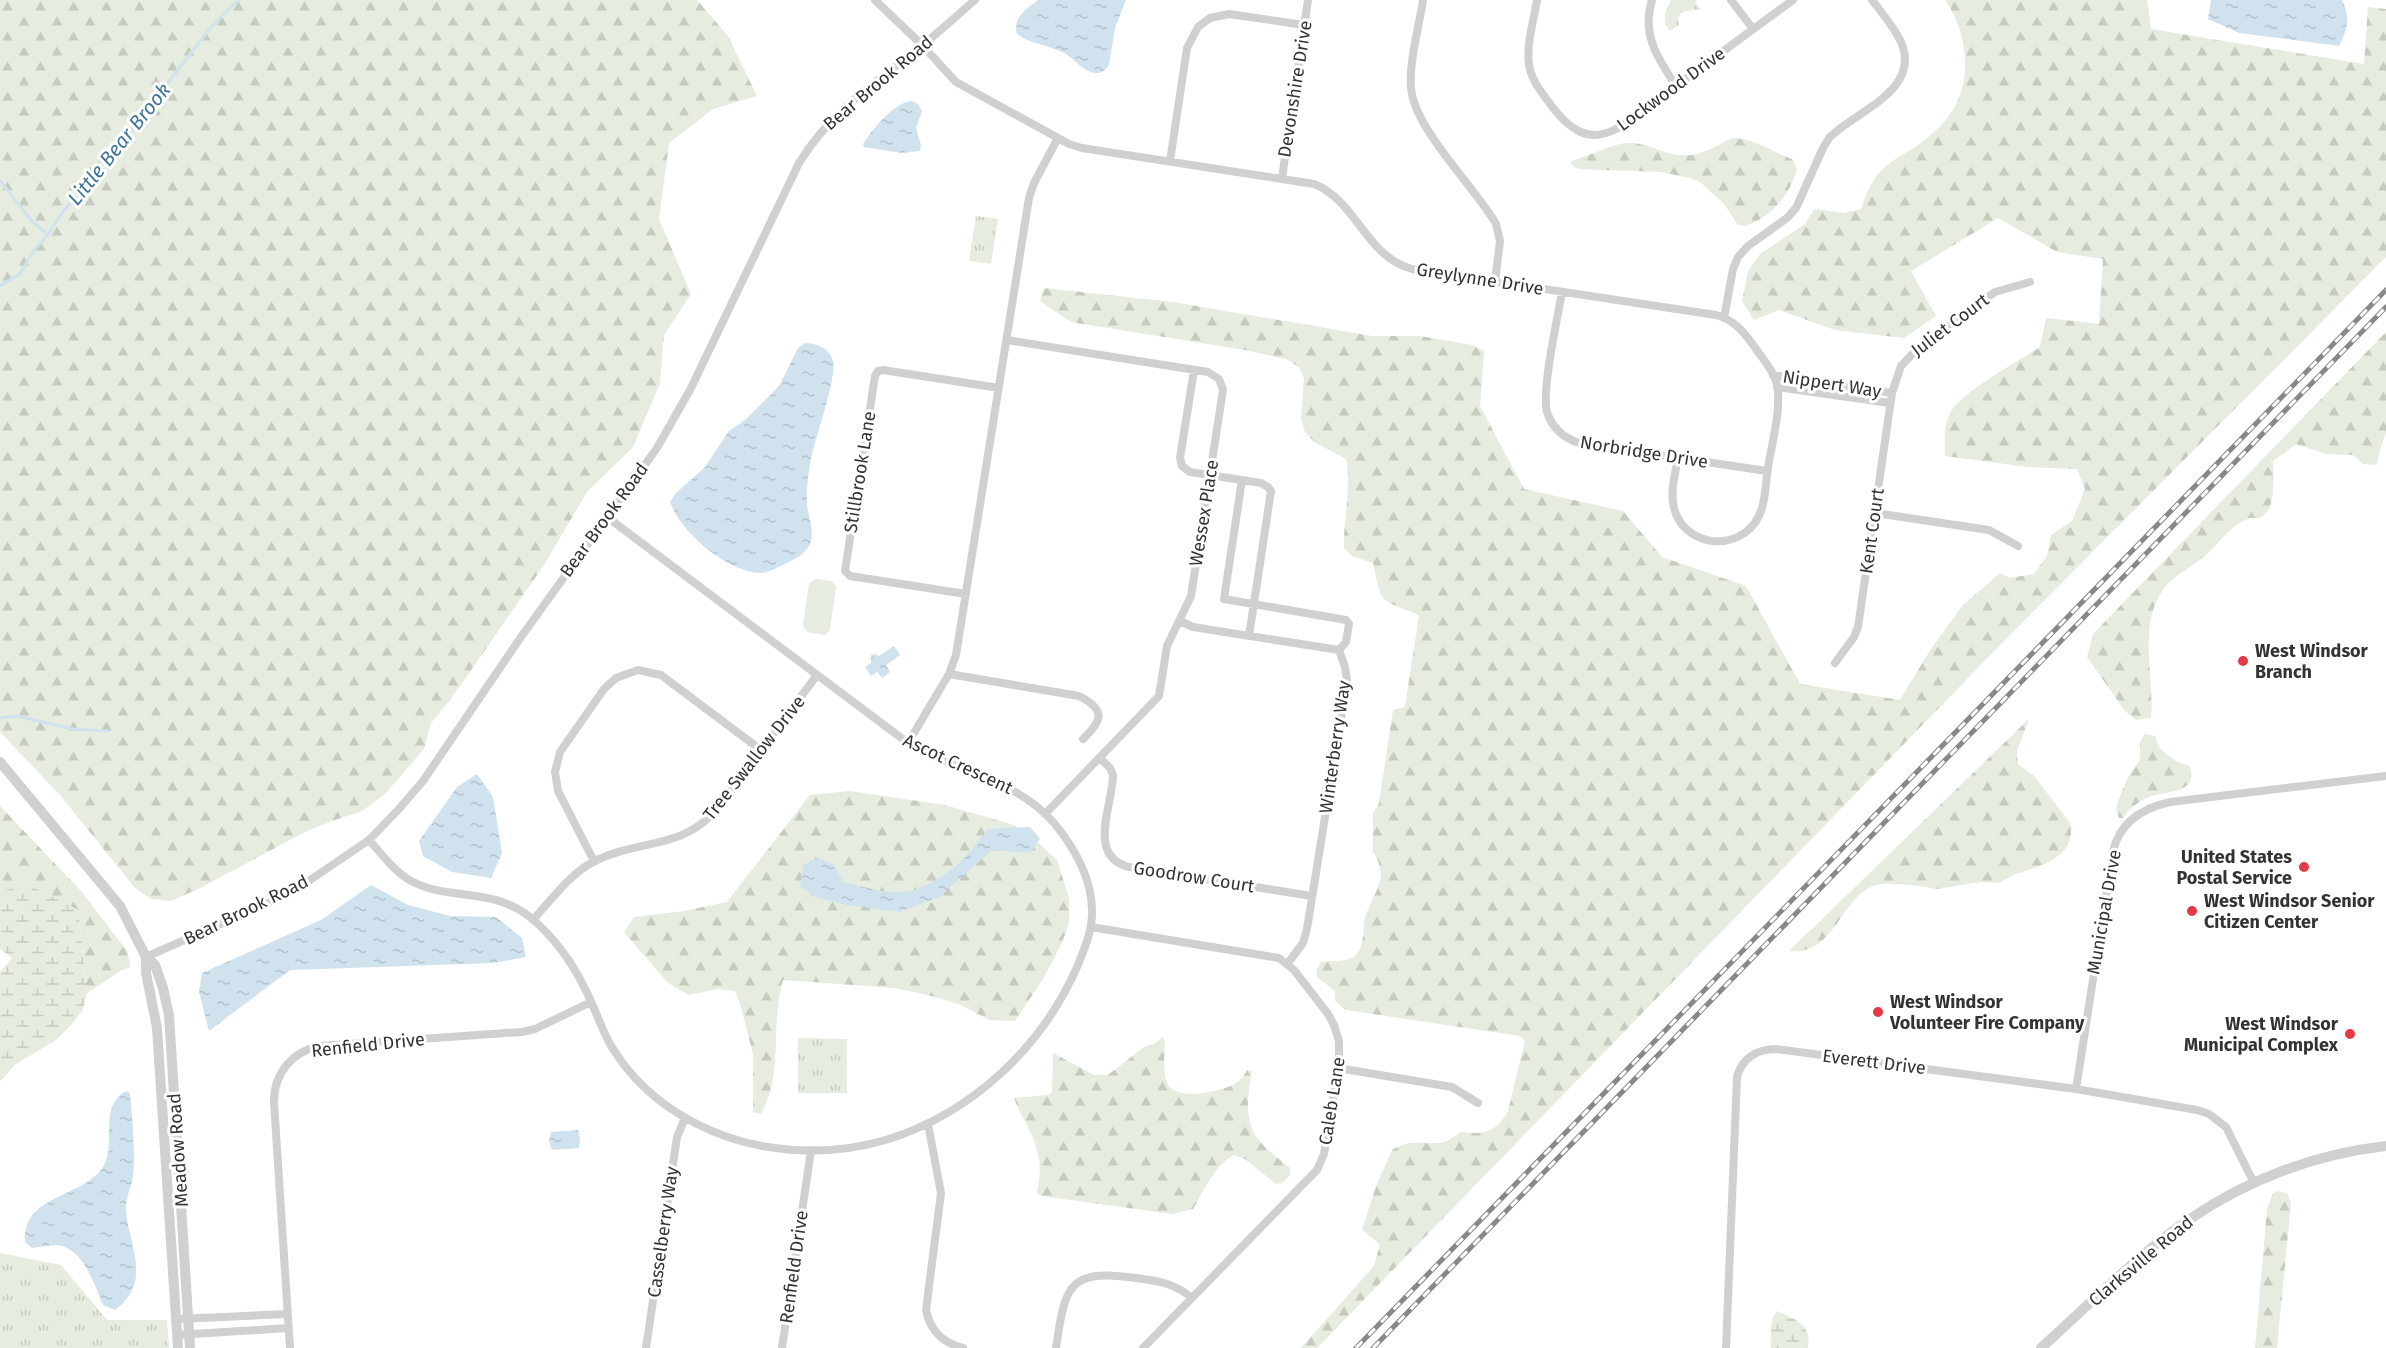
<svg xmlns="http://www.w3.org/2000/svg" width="2386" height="1348" font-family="'Fira Sans',sans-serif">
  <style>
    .green { fill: #e6ecdf }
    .forest { fill: url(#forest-firs) }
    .wetland { fill: url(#wetland-marsh) }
    .park { fill: url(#park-tufts) }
    .water { fill: url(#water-ripples) }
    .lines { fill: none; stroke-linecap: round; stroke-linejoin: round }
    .stream { stroke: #cfe2ee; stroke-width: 3 }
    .minor { stroke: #d0d0d0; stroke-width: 8 }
    .tertiary { stroke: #d0d0d0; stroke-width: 10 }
    .rail-casing { stroke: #888; stroke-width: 5 }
    .rail { stroke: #fff; stroke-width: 3; stroke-dasharray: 9; stroke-linecap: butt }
    .poi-dot { fill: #e63946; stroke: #fff; stroke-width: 2 }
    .labels { text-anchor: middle; stroke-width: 6; stroke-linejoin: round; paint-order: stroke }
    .street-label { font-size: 18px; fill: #333; stroke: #fff }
    .poi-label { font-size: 18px; font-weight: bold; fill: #333; stroke: #fff; text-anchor: start }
    .water-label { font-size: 20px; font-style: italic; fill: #3f7597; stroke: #fff }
  </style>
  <defs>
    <pattern id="forest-firs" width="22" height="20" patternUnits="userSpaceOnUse" patternTransform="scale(1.5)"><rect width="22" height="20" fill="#e6ecdf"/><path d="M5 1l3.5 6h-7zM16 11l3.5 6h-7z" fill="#c6cbc0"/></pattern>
    <pattern id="wetland-marsh" width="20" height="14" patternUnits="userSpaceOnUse" patternTransform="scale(1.5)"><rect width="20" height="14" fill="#e6ecdf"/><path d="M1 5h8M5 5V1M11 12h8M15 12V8" fill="none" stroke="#c6cbc0"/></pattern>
    <pattern id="park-tufts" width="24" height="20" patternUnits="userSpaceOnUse" patternTransform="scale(1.5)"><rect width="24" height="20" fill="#e6ecdf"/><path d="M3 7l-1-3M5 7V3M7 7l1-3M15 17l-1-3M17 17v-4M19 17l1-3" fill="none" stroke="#c6cbc0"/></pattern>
    <pattern id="water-ripples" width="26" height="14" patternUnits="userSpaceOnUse" patternTransform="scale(1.5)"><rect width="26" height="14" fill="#cfe2ee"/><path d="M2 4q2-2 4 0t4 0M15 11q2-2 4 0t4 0" fill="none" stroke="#b2c2cd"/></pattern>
  </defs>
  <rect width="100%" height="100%" fill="#fff"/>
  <path class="green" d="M815,579L832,581L836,587L830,630L824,635L807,632L803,626L809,583Z"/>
  <path class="forest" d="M0,0H697L728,36L757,96L713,109L669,143L659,219L691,294L664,335L660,383L633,447L587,492L544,565L451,699L431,723L424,749L385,794L362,811L332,821L305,832L200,888L171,901L151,899L135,888L60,795L0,732Z
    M1945,0H2147L2151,29L2364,64L2368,7L2386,9V257L2002,643L1317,1348H1301L1374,1266L1380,1244L1362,1230L1376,1186L1392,1150C1397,1147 1404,1144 1410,1143C1432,1141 1441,1149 1460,1132C1482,1135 1497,1133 1508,1111L1525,1041L1520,1036L1346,1010L1335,1001V991L1317,977V969L1321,962C1333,960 1349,963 1357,954C1364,946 1363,928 1365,918C1369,903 1381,887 1381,874C1380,867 1378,857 1373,852V813L1379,803L1393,710L1405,707L1419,615C1380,599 1382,606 1373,563L1352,556L1344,548C1343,518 1352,489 1346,459L1314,442L1305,432L1301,419L1304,379L1299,367L1286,359L1245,350L1071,322L1040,301L1044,288L1173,302L1372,336H1420L1472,345L1484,351L1480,406L1524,489L1623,511L1662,557L1746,586L1800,684L1900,700L1931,649L1963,605L2000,573L2010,578L2034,574L2047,556L2051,535L2072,521L2085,489L2077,469L2028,467L1945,456C1945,441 1943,423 1952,410C1964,391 2019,361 2040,347L2046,318L2099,324L2103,259L2057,252L1998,218L1911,271L1936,316L1904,338L1835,330L1779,310L1754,320L1742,301L1748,271L1760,254L1805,224L1814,209L1844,213L1861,209C1866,195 1870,183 1880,172C1893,158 1911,151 1925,140C1952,119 1966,95 1965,61C1964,38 1958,18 1945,0Z
    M1732,138C1755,138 1772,152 1792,159L1797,168C1791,194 1771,217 1746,226L1738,225L1724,204L1700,182L1691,178L1660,172L1578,169L1571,164L1572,161C1589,156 1610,145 1625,143C1644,141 1662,154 1680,155C1700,158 1715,146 1732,138Z
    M2386,332V433L2380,449L2377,465L2363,464L2353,455L2326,454L2296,444L2273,461C2274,472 2274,497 2270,507C2268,511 2264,515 2260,518C2256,518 2250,517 2247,519C2232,525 2219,542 2208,553C2197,564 2173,576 2165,587C2136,625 2155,675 2151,718L2136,720L2125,711L2087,657L2093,634Z
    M2029,719L2017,751L2018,764L2035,777L2070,823C2078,858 2037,867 2013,875C2009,877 2005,880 2001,882C1995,884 1988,882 1982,882C1967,883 1952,887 1937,889C1931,889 1925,886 1919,886C1907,885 1893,883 1882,884C1841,888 1838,957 1789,951Z
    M2145,734L2155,736L2160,749L2176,761L2189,766C2201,793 2166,791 2149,797C2139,801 2128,809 2123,818H2119L2116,810L2118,801L2128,777L2140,760V742Z
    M850,791L945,805L1014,825L1031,836L1057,860L1069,898V923L1062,943L1043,979L1015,1021L989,1020L961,1005L932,996L895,988L783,980C770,1023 784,1073 761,1114L753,1112V1054L740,1003L735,991L718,989L689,995L668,983L624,932L634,917L684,911L727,902L810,795Z
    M0,806L82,892L127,951L130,963L129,968L122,970L87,993L78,910L29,885L0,891Z
    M1163,1037L1165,1042C1165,1054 1161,1079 1171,1088C1184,1100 1221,1091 1235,1084C1241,1081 1244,1075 1247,1070L1252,1071C1248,1093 1243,1120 1258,1139C1266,1150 1280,1159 1290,1168V1175L1282,1183L1276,1184L1245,1159L1234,1155C1215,1164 1204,1191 1193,1209L1172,1214L1042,1196L1037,1193C1038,1185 1040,1177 1040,1169C1040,1143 1023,1121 1014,1098L1048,1095L1052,1092L1053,1053L1094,1075H1108L1144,1047L1154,1044Z
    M2277,1191L2287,1193L2291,1203L2277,1348H2255L2267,1209L2273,1193Z"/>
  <path class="wetland" d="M29,885L78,910L87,993L83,1010L71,1025L56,1040L16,1064L0,1081V972L12,958L0,949V891Z
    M1777,1311C1793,1318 1815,1326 1807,1348H1771C1771,1336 1769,1320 1777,1311Z"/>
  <path class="park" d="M1671,0H1697L1695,2L1700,9C1690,12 1675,8 1679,25L1670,31L1665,24V14Z
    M976,216L998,219L991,264L969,261Z
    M798,1038L847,1039V1093H798Z
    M0,1253L61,1265L107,1320H167L169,1348H0Z"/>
  <path class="water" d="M1038,0H1126L1115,28L1109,65C1106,69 1104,72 1098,73C1086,74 1075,60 1066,54C1050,45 1032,45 1017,34C1012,17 1026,10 1038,0Z
    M2211,0H2342C2351,17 2347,30 2339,46L2239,33L2208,19Z
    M912,101L918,104L922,111L916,128L921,145L920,151L901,153L864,147L863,144C873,129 894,102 912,101Z
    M805,343C817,343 830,349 833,361C837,379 814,441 810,463C808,476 806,491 807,504C808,516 815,532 810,544C805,554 795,559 785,564C777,567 769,573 760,573C726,571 681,533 670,502L676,493L705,467L729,431L746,419L779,386L798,348Z
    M894,646L900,655L886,665L890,672L882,678L877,672L871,676L865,667L871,663V655L875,654L879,656Z
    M477,774L493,797L502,853L491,878L452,872L423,856L419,841L457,787Z
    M1030,827L1040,839L1030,853L992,850L939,897L900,912L846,905L815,897L800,886L803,865L818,858L834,865L843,882C858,885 874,890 889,892C931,896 966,860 988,829Z
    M371,885L408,905L450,916L496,917L522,938L526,957L493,963L290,970L209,1031L199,992L202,973L321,920Z
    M126,1091L130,1093C132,1117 136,1153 133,1176C131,1189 125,1199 126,1212C128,1233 138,1255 136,1276C135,1289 126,1303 115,1310L103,1305C95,1286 86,1256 65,1247C57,1243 41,1247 32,1248L25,1242C22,1197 77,1198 100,1171C120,1149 96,1107 126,1091Z
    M578,1130L580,1139L579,1148L552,1150L549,1141L551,1132Z"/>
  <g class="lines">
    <path class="stream" d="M0,181L31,220L48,235
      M0,286L20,274L34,250L48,235L62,213L87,183L100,161L127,136L211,27L238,0
      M0,718L17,716L73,729L108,731"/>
    <path class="minor" d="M875,0L922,45L956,82L1069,144L1082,148L1314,184C1357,201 1365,256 1412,269L1716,315C1734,320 1743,331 1754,346C1761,357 1772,368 1776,381C1783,403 1772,443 1768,467C1765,486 1766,509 1754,524C1731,553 1683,544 1674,508C1670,492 1675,474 1678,458
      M1423,0C1419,27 1409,61 1411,87C1413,128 1475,187 1496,224L1500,241L1495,282
      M1537,0C1534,20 1526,44 1529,65C1531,79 1540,90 1548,101C1567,128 1589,147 1621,126L1793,0
      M1652,0C1641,35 1658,58 1676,86
      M1731,0L1753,29
      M1170,161L1187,48L1198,27L1210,18L1229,14L1304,25
      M1282,178L1308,0
      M1562,292C1558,316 1541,392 1547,412C1552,428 1564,438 1579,443L1767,471
      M1724,318L1733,269L1738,257L1748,246L1787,218L1796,208L1823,148L1829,138C1855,111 1922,91 1901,42C1894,27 1882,13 1872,0
      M1007,340L1208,372L1219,379L1223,390L1191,596L1167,646L1159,696L1045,814
      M1194,370L1180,458L1182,466L1190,472L1261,483L1268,487L1271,491L1249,636
      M1773,375L1892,393
      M1777,387L1890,403
      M1242,480L1224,599L1346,620L1349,624L1346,642L1339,650
      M1875,513L1989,530L2018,546
      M966,594L850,576L845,571L875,376L878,371L883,370L999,388
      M1180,621L1193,627L1339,650L1345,667L1347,680L1307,929L1303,943L1288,963
      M1835,663L1854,637L1858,627L1892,393L1901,366L1918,348L1995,292L2030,282
      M949,674L1079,696C1106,710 1103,720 1083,739
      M908,743L949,674L956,655L1029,198L1034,183L1058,138
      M1100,758L1110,768L1113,775C1113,805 1086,856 1129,867L1312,896
      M369,840C382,854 395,873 413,882C451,901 494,887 531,918C553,936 572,962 584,987C594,1005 600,1026 610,1044C630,1078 660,1105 695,1123C754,1154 827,1158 889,1139C973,1112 1042,1047 1077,967C1084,950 1092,932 1092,913C1093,881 1075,848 1054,823C1015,778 957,773 908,743L607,517
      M594,861L558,791L555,772L560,752L604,689L616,678L638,670L661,675L761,750
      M533,920C552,899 571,872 597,860C640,839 683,850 718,808L817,675
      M1091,927L1279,958L1294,970L1328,1014L1334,1025L1339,1041V1061L1324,1154L1317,1170L1143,1348
      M146,957L286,895L310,880L369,840L398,810L423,781L521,637L657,448L690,390L799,163C830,113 869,87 915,51C936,35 955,17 975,0
      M1338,1068L1452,1087L1478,1103
      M2076,1089L2113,851C2120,822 2143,808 2170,802L2386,776
      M928,1124L941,1193L926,1310C930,1330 943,1343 963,1348
      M177,1319L287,1314
      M177,1335L288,1328
      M290,1348L274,1102C274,1073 292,1052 319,1046L522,1032L535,1029L591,1002
      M646,1348L677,1137L685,1118
      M782,1348L811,1150
      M1056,1348C1065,1286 1068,1268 1136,1278C1159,1281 1174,1283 1192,1298
      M1726,1348L1737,1077C1742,1058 1757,1049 1776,1049L2076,1089L2197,1110L2209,1114L2226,1127L2254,1183"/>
    <path class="tertiary" d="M0,762L120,906L146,957L155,965L163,988L169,1015L190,1348
      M146,957V973L157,1028L178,1348
      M2041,1348C2088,1306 2138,1254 2190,1219C2248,1179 2316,1154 2386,1146"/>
    <defs>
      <path id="rail" d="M1356,1348L2386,290
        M1373,1348L2386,307"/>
    </defs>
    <use href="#rail" class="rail-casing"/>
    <use href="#rail" class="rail"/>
  </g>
  <g class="poi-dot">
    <circle cx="2243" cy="661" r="6"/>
    <circle cx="2304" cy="867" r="6"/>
    <circle cx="2192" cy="911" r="6"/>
    <circle cx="1878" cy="1012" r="6"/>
    <circle cx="2350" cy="1034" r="6"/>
  </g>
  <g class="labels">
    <g class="street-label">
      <text transform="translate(878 83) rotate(-40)" y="6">Bear Brook Road</text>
      <text transform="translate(1295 89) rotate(-81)" y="6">Devonshire Drive</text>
      <text transform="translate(1671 89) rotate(-36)" y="6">Lockwood Drive</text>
      <text transform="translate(1480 279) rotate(9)" y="6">Greylynne Drive</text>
      <text transform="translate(1950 325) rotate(-37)" y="6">Juliet Court</text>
      <text transform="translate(1832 384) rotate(9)" y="6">Nippert Way</text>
      <text transform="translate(1644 452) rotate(9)" y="6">Norbridge Drive</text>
      <text transform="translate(860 472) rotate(-81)" y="6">Stillbrook Lane</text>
      <text transform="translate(1204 513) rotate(-81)" y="6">Wessex Place</text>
      <text transform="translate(604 520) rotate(-54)" y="6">Bear Brook Road</text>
      <text transform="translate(1872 531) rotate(-82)" y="6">Kent Court</text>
      <text transform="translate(1335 747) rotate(-82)" y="6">Winterberry Way</text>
      <text transform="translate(754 758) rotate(-52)" y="6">Tree Swallow Drive</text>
      <text transform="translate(958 764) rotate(25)" y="6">Ascot Crescent</text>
      <text transform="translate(1194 877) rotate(9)" y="6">Goodrow Court</text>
      <text transform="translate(246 910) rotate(-26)" y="6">Bear Brook Road</text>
      <text transform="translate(2104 912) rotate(-80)" y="6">Municipal Drive</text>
      <text transform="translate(368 1045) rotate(-6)" y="6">Renfield Drive</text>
      <text transform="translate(1874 1062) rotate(7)" y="6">Everett Drive</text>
      <text transform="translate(1332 1101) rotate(-81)" y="6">Caleb Lane</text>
      <text transform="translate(178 1150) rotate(-94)" y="6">Meadow Road</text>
      <text transform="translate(663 1232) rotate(-82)" y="6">Casselberry Way</text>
      <text transform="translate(2141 1261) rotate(-40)" y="6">Clarksville Road</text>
      <text transform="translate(794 1267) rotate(-82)" y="6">Renfield Drive</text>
    </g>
    <g class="poi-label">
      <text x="2255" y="657">West Windsor<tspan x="2255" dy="21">Branch</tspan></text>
      <text x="2292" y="863" text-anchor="end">United States<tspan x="2292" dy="21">Postal Service</tspan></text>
      <text x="2204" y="907">West Windsor Senior<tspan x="2204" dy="21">Citizen Center</tspan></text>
      <text x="1890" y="1008">West Windsor<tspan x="1890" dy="21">Volunteer Fire Company</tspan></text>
      <text x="2338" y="1030" text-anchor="end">West Windsor<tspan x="2338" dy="21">Municipal Complex</tspan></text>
    </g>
    <g class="water-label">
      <text transform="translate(119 144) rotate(-51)" y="7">Little Bear Brook</text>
    </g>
  </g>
</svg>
